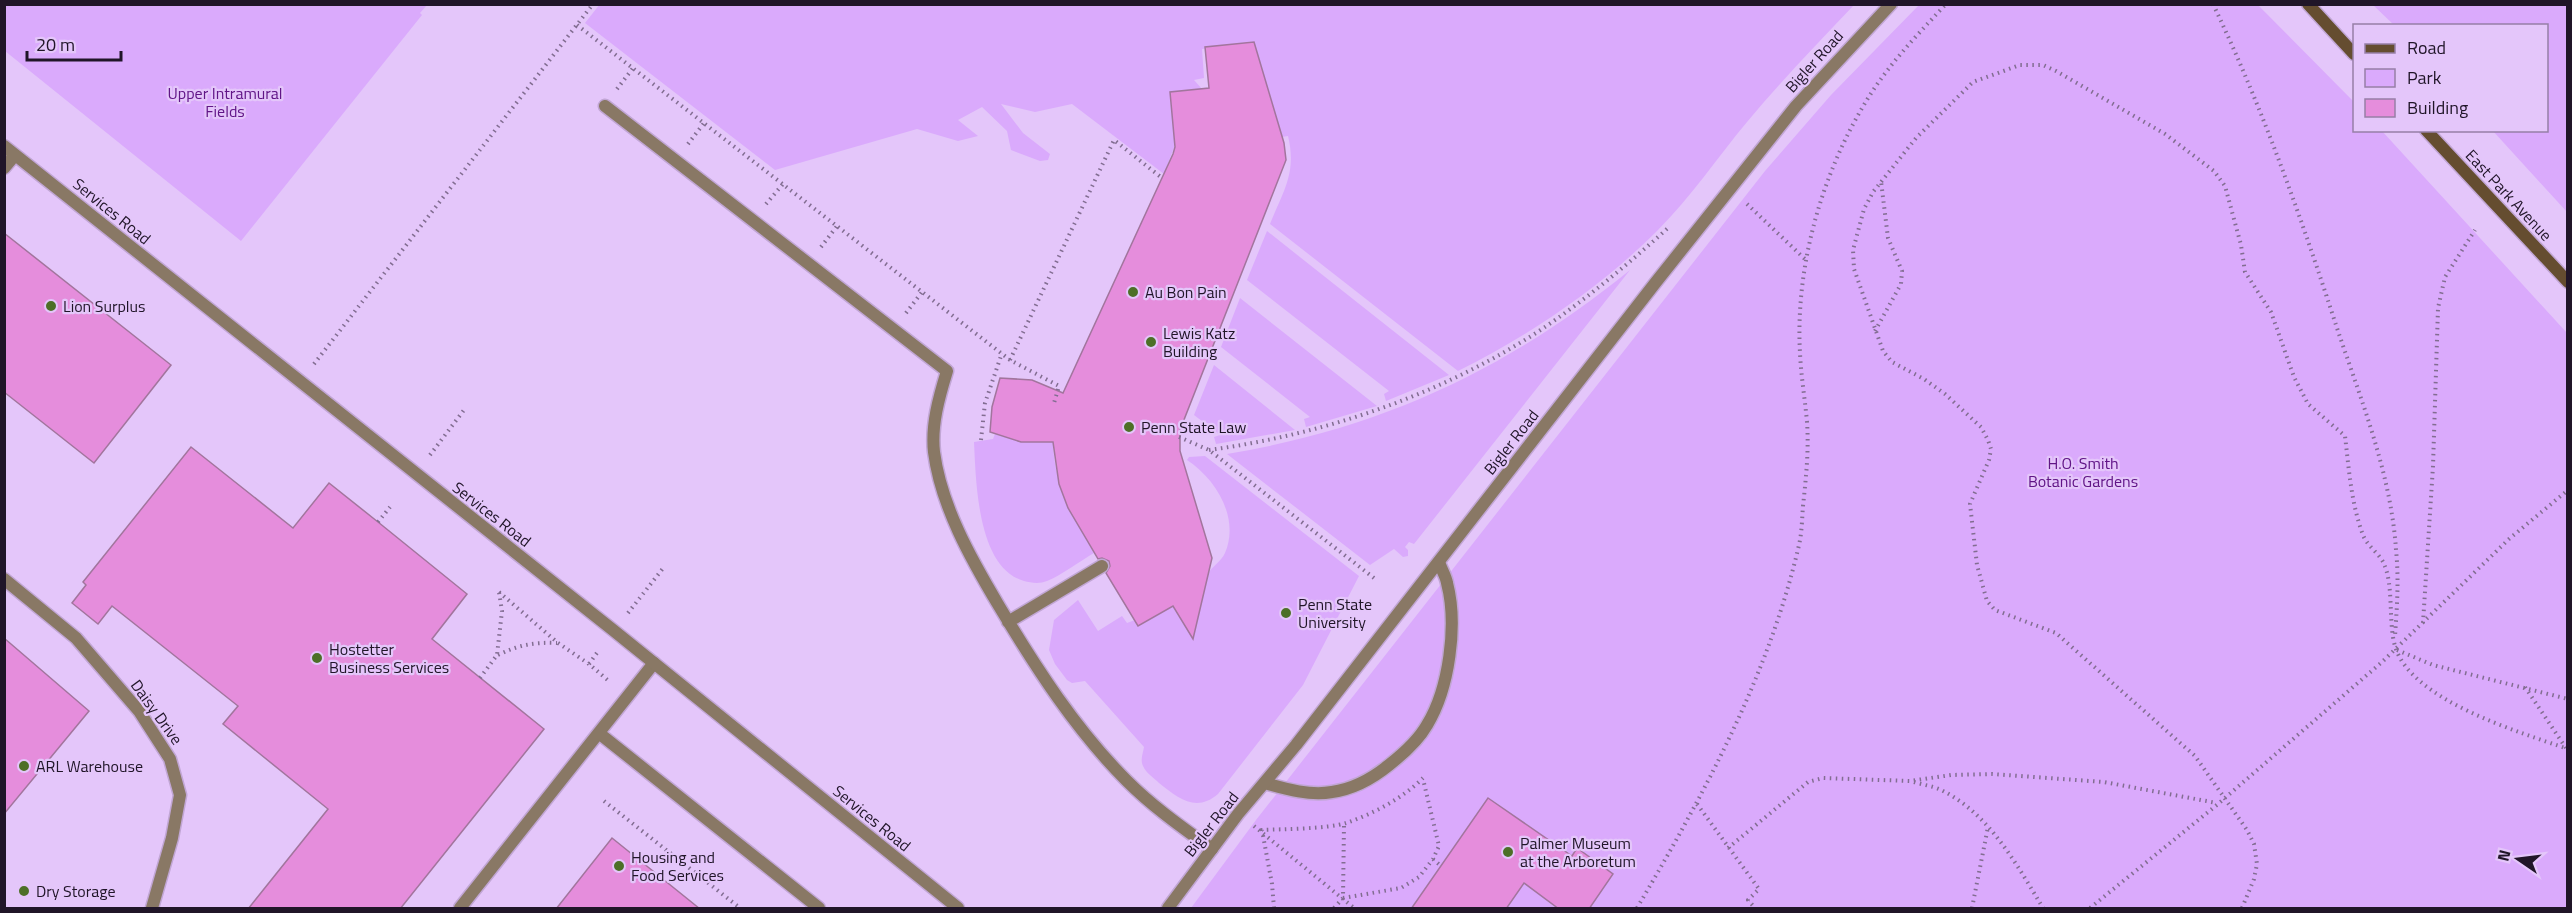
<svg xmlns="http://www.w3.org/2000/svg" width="2572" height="913" font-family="'Titillium Web',sans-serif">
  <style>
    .green { fill: #daaafc }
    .building { fill: #e58ddc; stroke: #a2759d; stroke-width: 1.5 }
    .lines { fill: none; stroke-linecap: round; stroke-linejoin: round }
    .lane-casing { stroke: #c1a6d4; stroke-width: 15 }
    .street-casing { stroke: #c1a6d4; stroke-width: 15 }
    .secondary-casing { stroke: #c1a6d4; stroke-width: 15 }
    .path { stroke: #826d91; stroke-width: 4; stroke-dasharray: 1.5 4.5; stroke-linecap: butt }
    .lane { stroke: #897865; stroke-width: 12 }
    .street { stroke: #897865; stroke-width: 12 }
    .secondary { stroke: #654d30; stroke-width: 12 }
    .poi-dot { fill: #4d6f27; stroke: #e4c6fa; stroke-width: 2 }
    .labels { text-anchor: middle; stroke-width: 4.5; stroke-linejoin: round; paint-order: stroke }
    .street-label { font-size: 16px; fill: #201528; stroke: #e4c6fa }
    .park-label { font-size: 16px; fill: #611587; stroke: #e4c6fa }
    .poi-label { font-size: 16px; fill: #201528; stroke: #e4c6fa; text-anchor: start }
  </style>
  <rect width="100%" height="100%" fill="#e4c6fa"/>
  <path class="green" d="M600,4L1854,5C1818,43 1781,81 1747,122C1717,158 1691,197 1658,230C1600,288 1530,335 1458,371L1270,224C1283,191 1297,173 1288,136L1282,137L1254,42L1202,49L1204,78L1194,80L1202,89L1170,93L1175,145L1164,174L1072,104L1035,112L1001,104L1023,133L1050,154L1048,160L1040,161L1011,150L1007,131L982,107L958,120L978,136L958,141L917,129L775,170L585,23Z
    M4,5L5,4L427,5L420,13L422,15L241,241L5,51Z
    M1919,5H2258L2354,102V130L2382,131L2567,333V908H1191L1256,820L1765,171L1831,95Z
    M2373,5H2567V212L2493,131L2546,130V26L2394,25Z
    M1267,231L1449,375L1386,401L1384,394L1389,391L1247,280Z
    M1630,270L1414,544L1409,542L1405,547L1408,550V556L1403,557L1394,549L1370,565L1227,454C1383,428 1508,369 1630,270Z
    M1240,298L1377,406L1306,427L1304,419L1310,417L1221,347Z
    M1214,365L1295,430L1216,444L1214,437L1220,435L1194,415Z
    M995,434C1016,441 1032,444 1053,439C1053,483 1072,516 1094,553C1080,561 1062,575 1047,581C1040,584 1031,583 1024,581C977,568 976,481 974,442L993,439Z
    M1205,456L1359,576L1303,685L1218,794C1196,813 1178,798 1159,783C1154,778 1146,773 1143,766C1140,760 1143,753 1144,747L1085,681L1072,683L1067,680L1055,664L1049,650L1054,620L1078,600L1098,631L1122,616L1127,623L1135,620L1139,626L1166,610L1169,600L1193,638C1198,617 1201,595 1208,574C1211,567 1221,562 1225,553C1240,518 1216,479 1187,460L1189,457Z"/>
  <path class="building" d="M1254,42L1284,143L1286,160L1180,430V451L1212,558L1193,639L1173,606L1138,626L1106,573L1110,566L1109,561L1102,558L1098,559L1068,508L1059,484L1053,442H1021L990,432L992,407L1000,378L1032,380L1063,393L1173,154L1175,147L1170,92L1209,88L1205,47Z
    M4,233L171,365L94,463L4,392Z
    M191,447L293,528L329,483L378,522L467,594L432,639L544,729L400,909H248L328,809L223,724L238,706L112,606L98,624L72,603L86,585L83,582Z
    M4,638L89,711L4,814Z
    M1488,798L1572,856L1577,848L1613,874L1589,909H1559L1524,883L1506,909H1411Z
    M612,838L700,909H556Z"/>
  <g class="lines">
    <defs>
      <path id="lane" d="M605,106L947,371C939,397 931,425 934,452C941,506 971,559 999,606C1036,668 1076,730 1127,781C1153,807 1183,828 1212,849
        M4,579L76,638L139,711L170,759L180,795L172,838L152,908
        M1008,622L1102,566
        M600,734L819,908
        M1265,783C1286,789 1310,796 1332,792C1353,789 1373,778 1389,765C1403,754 1418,741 1427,725C1449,689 1458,625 1447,583C1446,576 1441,569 1439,562
        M460,908L654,663"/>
      <path id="street" d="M4,146L613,630L958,908
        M4,168L15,155
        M1168,908L1238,814L1296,745L1656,282L1796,106L1891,4"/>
      <path id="secondary" d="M2308,4L2354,54
        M2426,130L2568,282"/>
    </defs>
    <use href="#lane" class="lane-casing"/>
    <use href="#street" class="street-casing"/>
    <use href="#secondary" class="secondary-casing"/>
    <path class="path" d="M2213,4C2262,107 2300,214 2335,322C2359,395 2391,472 2396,550C2399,579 2397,607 2395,636
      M577,25L1010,360L1059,386L1054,403
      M617,89L633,68
      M688,144L704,123
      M766,204L783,184
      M1747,204L1807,261
      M821,247L837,226
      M906,313L922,292
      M1875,331L1901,284L1902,271L1888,238L1881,181
      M1010,360L1114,140L1162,178
      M314,364L593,4
      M1179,437L1209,450L1374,578
      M981,440L985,403L1002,353
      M1209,450C1325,434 1437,396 1536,333C1583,302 1626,266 1668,228
      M430,455L464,410
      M378,522L390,507
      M499,592L558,643L589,664L610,682
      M628,613L664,567
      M2423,623L2433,466L2438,308L2445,277L2475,230
      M2397,650L2433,665L2568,699
      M498,655C518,645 534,642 557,643
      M589,664L599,650
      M480,678L497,655L502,611L499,592
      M2525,687L2566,748
      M1914,782C1923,785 1933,786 1941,790C1989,813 2017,865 2043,908
      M604,801L740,908
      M1697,804L1759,889L1748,900L1755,908
      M1254,826L1354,908
      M1728,848L1808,782L1823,778L1910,781L1951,775L1992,774L2104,782L2217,803
      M1433,859L1441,866
      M1343,898L1401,888L1419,877L1433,859L1439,846L1423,779
      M1274,908L1272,884L1262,830C1283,829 1327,829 1346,823C1373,814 1403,798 1423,778
      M1334,908L1343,898L1344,824
      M1637,908C1704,794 1769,675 1799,545C1802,532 1802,518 1803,506C1806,478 1809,450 1807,422C1805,399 1801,376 1800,353C1795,265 1823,169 1870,95C1891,62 1919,33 1946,4
      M1972,908L1988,827
      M2090,908L2218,804L2382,662L2509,539L2568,490
      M2242,908L2254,879L2257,864L2254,844L2247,830L2195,756L2056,633L1995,610L1987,601L1977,565L1970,504L1989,460L1991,449L1988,440L1981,427L1945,394L1924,379L1892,362L1883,351L1854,269L1853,250L1864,209L1873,192L1916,138L1973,82L2020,65H2043L2056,71L2165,134L2214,171L2225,186L2241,245L2245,272L2271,312L2294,377L2308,404L2345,436C2349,469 2351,503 2363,535C2367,546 2380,554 2384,564C2394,586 2388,622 2395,646C2410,700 2519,732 2568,749"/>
    <use href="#lane" class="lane"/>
    <use href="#street" class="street"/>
    <use href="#secondary" class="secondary"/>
  </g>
  <g class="poi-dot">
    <circle cx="1133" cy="292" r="6"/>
    <circle cx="51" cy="306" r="6"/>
    <circle cx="1151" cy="342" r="6"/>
    <circle cx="1129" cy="427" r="6"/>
    <circle cx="1286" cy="613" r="6"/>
    <circle cx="317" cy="658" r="6"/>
    <circle cx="24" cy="766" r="6"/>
    <circle cx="1508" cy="852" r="6"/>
    <circle cx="619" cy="866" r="6"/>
    <circle cx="24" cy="891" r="6"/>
  </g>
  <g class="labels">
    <g class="street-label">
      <text transform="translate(1814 61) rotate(-48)" y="6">Bigler Road</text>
      <text transform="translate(2509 195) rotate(47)" y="6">East Park Avenue</text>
      <text transform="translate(112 211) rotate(39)" y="6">Services Road</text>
      <text transform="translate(1511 442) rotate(-52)" y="6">Bigler Road</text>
      <text transform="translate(492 514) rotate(38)" y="6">Services Road</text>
      <text transform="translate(157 712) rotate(54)" y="6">Daisy Drive</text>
      <text transform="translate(872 818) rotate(39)" y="6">Services Road</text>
      <text transform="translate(1211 824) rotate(-52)" y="6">Bigler Road</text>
    </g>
    <g class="park-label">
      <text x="225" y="99">Upper Intramural<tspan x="225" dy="18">Fields</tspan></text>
      <text x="2083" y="469">H.O. Smith<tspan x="2083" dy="18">Botanic Gardens</tspan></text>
    </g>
    <g class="poi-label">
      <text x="1145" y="298">Au Bon Pain</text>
      <text x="63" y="312">Lion Surplus</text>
      <text x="1163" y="339">Lewis Katz<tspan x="1163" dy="18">Building</tspan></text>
      <text x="1141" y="433">Penn State Law</text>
      <text x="1298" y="610">Penn State<tspan x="1298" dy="18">University</tspan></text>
      <text x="329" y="655">Hostetter<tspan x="329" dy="18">Business Services</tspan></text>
      <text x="36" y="772">ARL Warehouse</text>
      <text x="1520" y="849">Palmer Museum<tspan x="1520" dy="18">at the Arboretum</tspan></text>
      <text x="631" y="863">Housing and<tspan x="631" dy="18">Food Services</tspan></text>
      <text x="36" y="897">Dry Storage</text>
    </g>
  </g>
  <rect width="2572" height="913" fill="none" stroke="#201528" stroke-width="12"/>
  <rect x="2353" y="24" width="195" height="108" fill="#e4c6fa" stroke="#967fa6" stroke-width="1.5"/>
  <rect x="2365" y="44" width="30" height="9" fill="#654d30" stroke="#967fa6" stroke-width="1.5"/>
  <text x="2407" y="54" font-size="18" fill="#201528">Road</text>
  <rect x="2365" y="69" width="30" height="18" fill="#daaafc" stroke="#967fa6" stroke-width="1.5"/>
  <text x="2407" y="84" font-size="18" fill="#201528">Park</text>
  <rect x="2365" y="99" width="30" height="18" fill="#e58ddc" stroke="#967fa6" stroke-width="1.5"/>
  <text x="2407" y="114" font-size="18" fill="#201528">Building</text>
  <g transform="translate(2518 859) rotate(284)" stroke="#e4c6fa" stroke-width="4.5" paint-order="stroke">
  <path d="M0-4.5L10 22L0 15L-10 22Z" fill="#201528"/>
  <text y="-9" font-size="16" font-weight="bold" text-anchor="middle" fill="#201528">N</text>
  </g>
  <path d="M27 51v9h94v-9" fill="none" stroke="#201528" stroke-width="3"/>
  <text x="36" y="51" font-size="18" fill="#201528" stroke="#e4c6fa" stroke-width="4.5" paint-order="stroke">20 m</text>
</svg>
